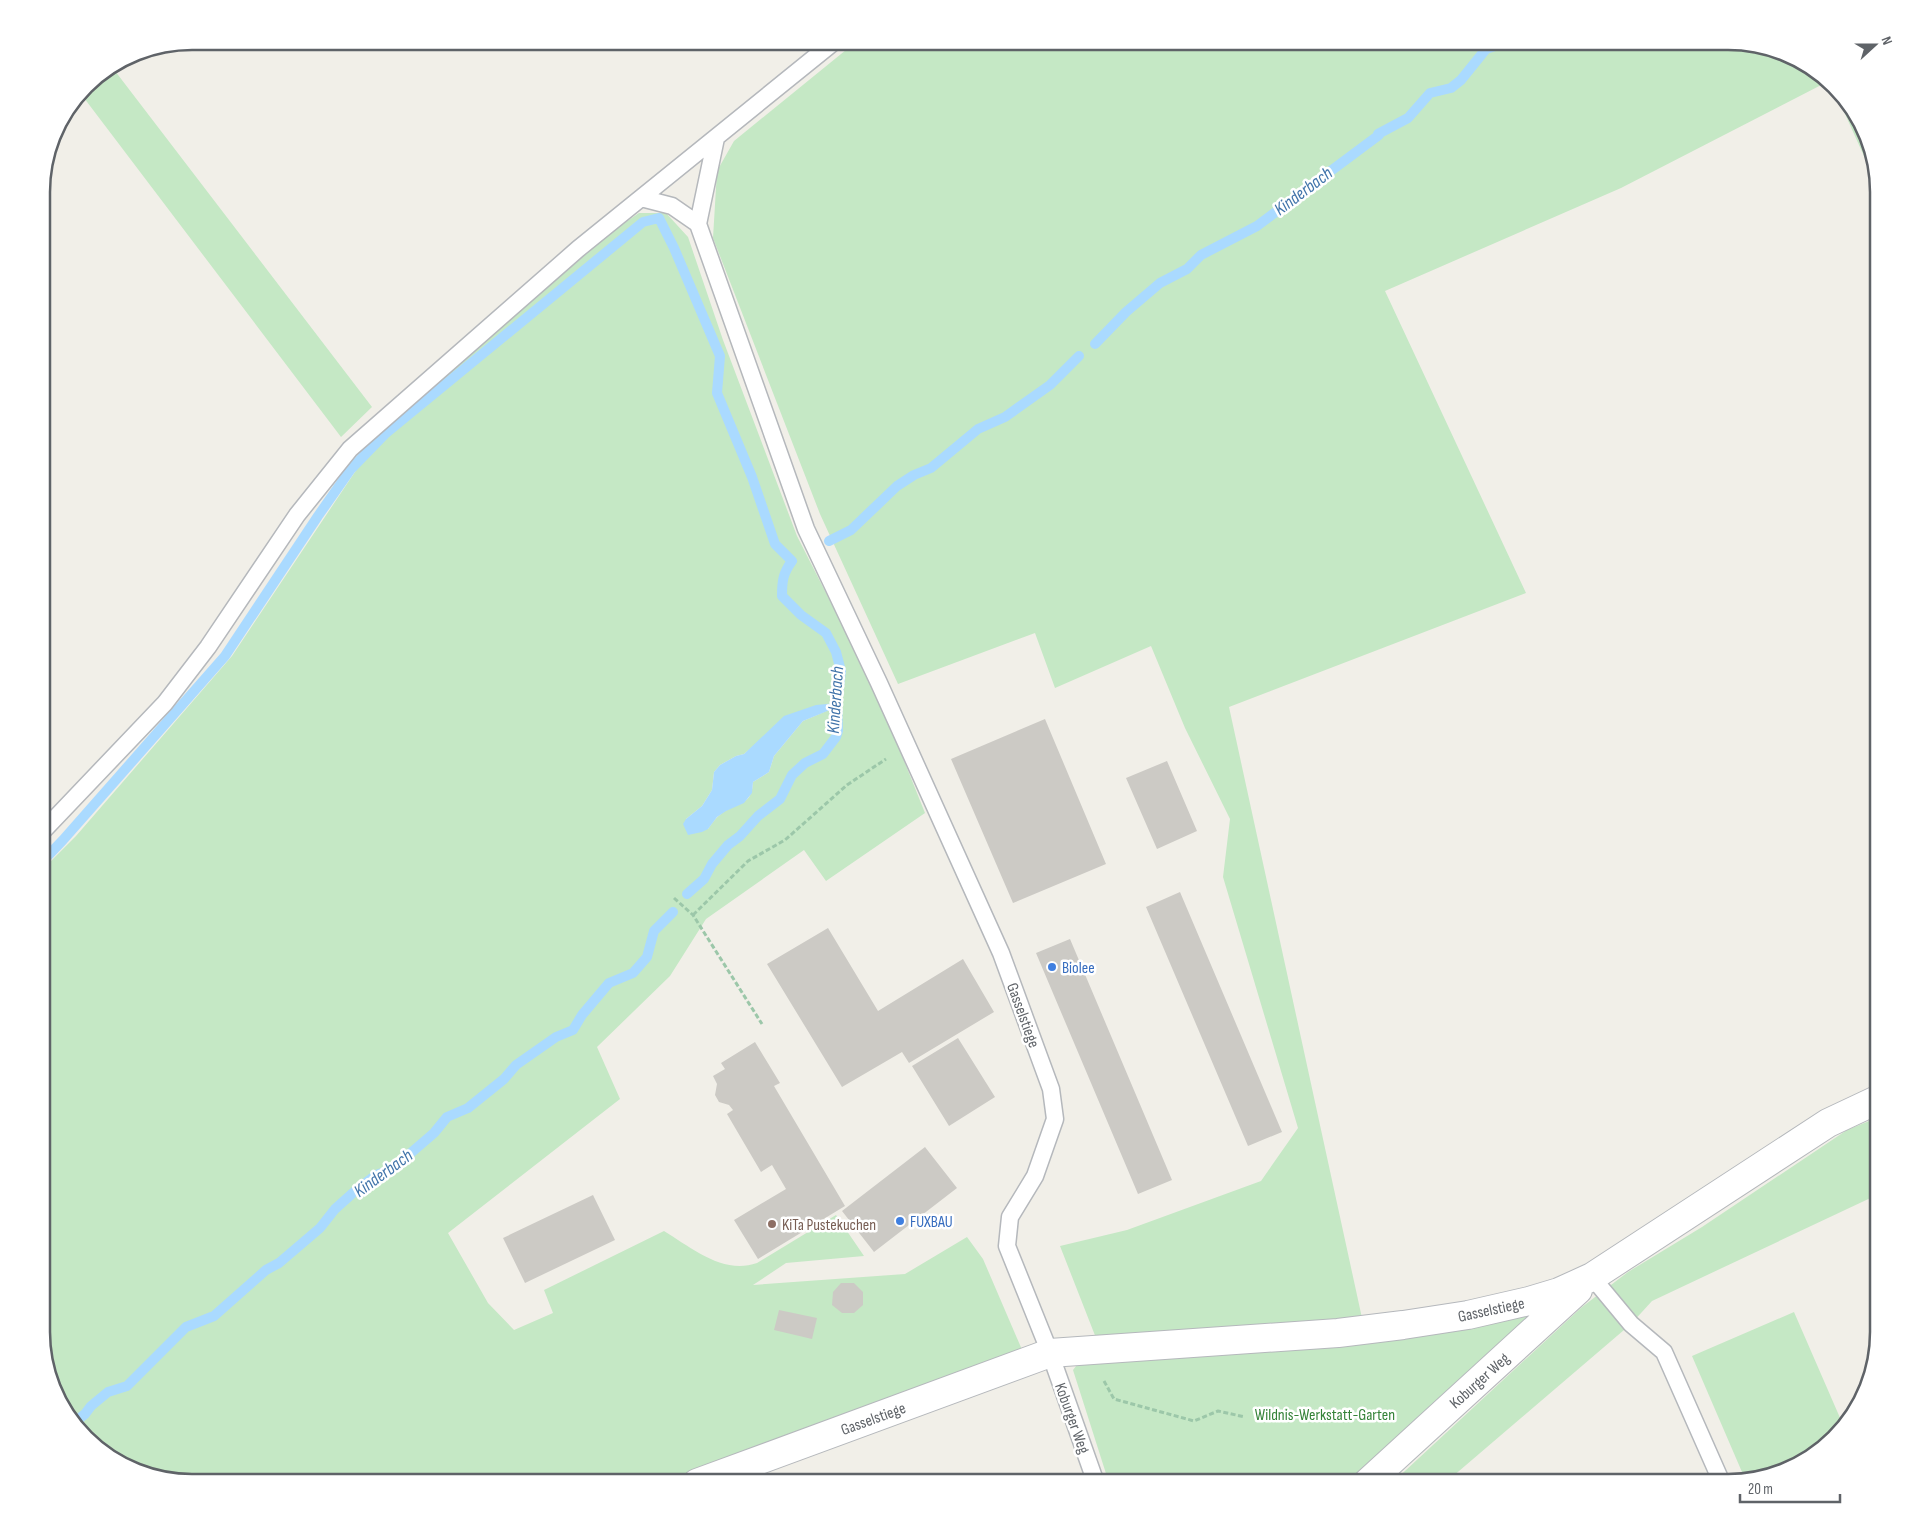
<svg xmlns="http://www.w3.org/2000/svg" width="1920" height="1524" font-family="'Sofia Sans Condensed',sans-serif">
  <style>
    .green { fill: #c5e8c5; fill-rule: evenodd }
    .water { fill: #aadaff }
    .lines { fill: none; stroke-linecap: round; stroke-linejoin: round }
    .stream { stroke: #aadaff; stroke-width: 10 }
    .building { fill: #cccac5 }
    .lane-casing { stroke: #b5b8bc; stroke-width: 19 }
    .street-casing { stroke: #b5b8bc; stroke-width: 30 }
    .path { stroke: #9cc7a9; stroke-width: 3; stroke-dasharray: 5 2.5; stroke-linecap: butt }
    .lane { stroke: #fff; stroke-width: 16 }
    .street { stroke: #fff; stroke-width: 28 }
    .shop-dot { fill: #3f7fe0; stroke: #fff; stroke-width: 2 }
    .education-dot { fill: #8d6e63; stroke: #fff; stroke-width: 2 }
    .labels { text-anchor: middle; stroke-width: 5; stroke-linejoin: round; paint-order: stroke }
    .shop-label { font-size: 16px; fill: #366cbe; stroke: #fff; text-anchor: start }
    .street-label { font-size: 16px; fill: #5f6368; stroke: #fff }
    .education-label { font-size: 16px; fill: #785e54; stroke: #fff; text-anchor: start }
    .park-label { font-size: 16px; fill: #348238; stroke: #fff }
    .water-label { font-size: 18px; font-style: italic; fill: #4174aa; stroke: #fff }
    .rim { fill: none; stroke: #5f6368; stroke-width: 2.5 }
  </style>
  <rect width="100%" height="100%" fill="#f1efe8"/>
  <path class="green" d="M857,41H1728L1776,49L1829,81L1621,188L1385,291L1526,593L1229,707L1362,1318L1096,1338L1060,1246L1127,1230L1261,1181L1298,1128L1223,877L1230,819L1185,728L1151,646L1055,688L1035,633L898,684L820,514L713,238L717,171L734,141Z
    M112,67L372,407L341,437L81,94L93,79Z
    M1832,85L1863,126L1877,185Z
    M639,213H666L688,237L723,340L797,536L877,693L925,813L826,881L804,850L706,919L670,976L597,1047L620,1099L448,1233L488,1303L514,1330L553,1313L544,1290L664,1231C692,1248 723,1275 757,1263L836,1215L864,1256L786,1263L753,1285L905,1274L967,1237L983,1259L1023,1352L666,1483H192L135,1471L93,1445L57,1399L42,1341V870L76,836L232,656L383,430L614,230ZM836,704V707L803,721L774,756L769,772L753,782C752,804 741,802 725,811C717,816 713,822 708,829L686,819L702,806L712,790L714,772L720,765L736,756L744,754L759,741Z
    M1879,1117V1194L1652,1301L1631,1324L1445,1483H1392L1582,1307L1628,1272L1702,1227L1847,1130Z
    M1543,1312L1353,1483H1109L1073,1370L1080,1361Z
    M1794,1312L1844,1427L1841,1431L1794,1467L1745,1479L1692,1356Z"/>
  <path class="water" d="M837,703V707L803,721L774,756L769,772L753,782L752,793L744,803L726,811L717,817L708,829L702,832L688,835L683,824L686,819L702,806L712,790L714,772L720,765L736,756L744,754L784,716L816,705Z"/>
  <g class="lines">
    <path class="stream" d="M1095,344L1126,312L1160,283L1187,269L1201,255L1257,226L1379,135L1378,134L1408,118L1430,93L1451,88L1461,80L1486,49L1510,41
      M829,541L851,530L897,486L914,475L931,468L978,429L1005,417L1050,385L1079,356
      M42,862L63,840L225,656L318,516L351,469L385,434L643,222L659,218L674,248L720,356L717,393L752,477L775,544L792,561C783,573 782,581 782,596L801,615L826,633L836,652L841,671L837,703L838,731L836,737L823,754L805,763L792,775L780,799L758,816L740,836L728,845L712,864L704,879L687,894
      M75,1422L85,1414L91,1406L108,1392L127,1386L186,1327L214,1316L266,1270L279,1263L320,1228L335,1209L354,1192L376,1175L391,1170L434,1133L447,1117L468,1108L504,1079L516,1065L556,1037L573,1030L582,1015L609,983L633,973L647,957L654,931L673,912"/>
  </g>
  <path class="building" d="M1045,719L1106,864L1013,903L951,759Z
    M1167,761L1197,831L1157,849L1126,778Z
    M1180,892L1282,1132L1248,1146L1146,907Z
    M828,928L878,1011L963,959L994,1012L909,1063L902,1052L842,1087L767,964Z
    M1070,939L1172,1180L1138,1194L1036,953Z
    M958,1038L995,1097L949,1126L912,1066Z
    M755,1042L780,1083L774,1086L845,1206L758,1259L734,1220L786,1189L772,1165L761,1172L727,1114L733,1110L729,1105L719,1102L715,1095L717,1084L713,1076L725,1069L721,1063Z
    M925,1147L957,1188L874,1252L842,1211Z
    M593,1195L615,1240L525,1283L503,1238Z
    M841,1283H854L863,1292V1305L854,1313H842L832,1305L833,1292Z
    M779,1310L817,1318L812,1339L774,1330Z"/>
  <g class="lines">
    <defs>
      <path id="lane" d="M641,198L672,206L698,224L806,529L879,683L1001,953L1051,1089L1055,1119L1035,1176L1010,1217L1007,1246L1050,1353L1096,1483
        M698,224L716,138
        M42,832L165,703L208,647L297,515L350,449L578,249L835,41
        M1592,1277L1631,1324L1664,1352L1722,1483"/>
      <path id="street" d="M697,1483L1050,1353L1338,1333L1403,1325L1468,1315L1529,1301L1559,1292L1592,1277L1828,1123L1879,1099
        M1367,1483L1578,1290"/>
    </defs>
    <use href="#lane" class="lane-casing"/>
    <use href="#street" class="street-casing"/>
    <path class="path" d="M674,898L693,915L762,1024
      M693,915L748,861L785,840L847,785L886,759
      M1104,1381L1114,1399L1194,1421L1218,1411L1245,1417"/>
    <use href="#lane" class="lane"/>
    <use href="#street" class="street"/>
  </g>
  <g class="shop-dot">
    <circle cx="1052" cy="967" r="5"/>
    <circle cx="900" cy="1221" r="5"/>
  </g>
  <circle class="education-dot" cx="772" cy="1224" r="5"/>
  <g class="labels">
    <g class="shop-label">
      <text x="1062" y="973">Biolee</text>
      <text x="910" y="1227">FUXBAU</text>
    </g>
    <g class="street-label">
      <text transform="translate(1024 1015) rotate(70)" y="6">Gasselstiege</text>
      <text transform="translate(1491 1309) rotate(-12)" y="6">Gasselstiege</text>
      <text transform="translate(1479 1380) rotate(-42)" y="6">Koburger Weg</text>
      <text transform="translate(873 1418) rotate(-20)" y="6">Gasselstiege</text>
      <text transform="translate(1073 1418) rotate(70)" y="6">Koburger Weg</text>
    </g>
    <g class="education-label">
      <text x="782" y="1230">KiTa Pustekuchen</text>
    </g>
    <g class="park-label">
      <text x="1325" y="1420">Wildnis-Werkstatt-Garten</text>
    </g>
    <g class="water-label">
      <text transform="translate(1303 191) rotate(-37)" y="6">Kinderbach</text>
      <text transform="translate(835 700) rotate(-86)" y="6">Kinderbach</text>
      <text transform="translate(383 1173) rotate(-36)" y="6">Kinderbach</text>
    </g>
  </g>
  <path d="M0 0H1920V1524H0ZM192 50H1728A142 142 0 0 1 1870 192V1332A142 142 0 0 1 1728 1474H192A142 142 0 0 1 50 1332V192A142 142 0 0 1 192 50Z" fill="#fff" fill-rule="evenodd"/>
  <path class="rim" d="M192 50H1728A142 142 0 0 1 1870 192V1332A142 142 0 0 1 1728 1474H192A142 142 0 0 1 50 1332V192A142 142 0 0 1 192 50Z"/>
  <g transform="translate(1875 45) rotate(69)" stroke="#ffffff" stroke-width="4" paint-order="stroke">
  <path d="M0-4L9 19L0 12L-9 19Z" fill="#5f6368"/>
  <text y="-8" font-size="14" font-weight="bold" text-anchor="middle" fill="#5f6368">N</text>
  </g>
  <path d="M1740 1494v8h100v-8" fill="none" stroke="#5f6368" stroke-width="2.5"/>
  <text x="1748" y="1494" font-size="15" fill="#5f6368" stroke="#ffffff" stroke-width="4" paint-order="stroke">20 m</text>
</svg>
